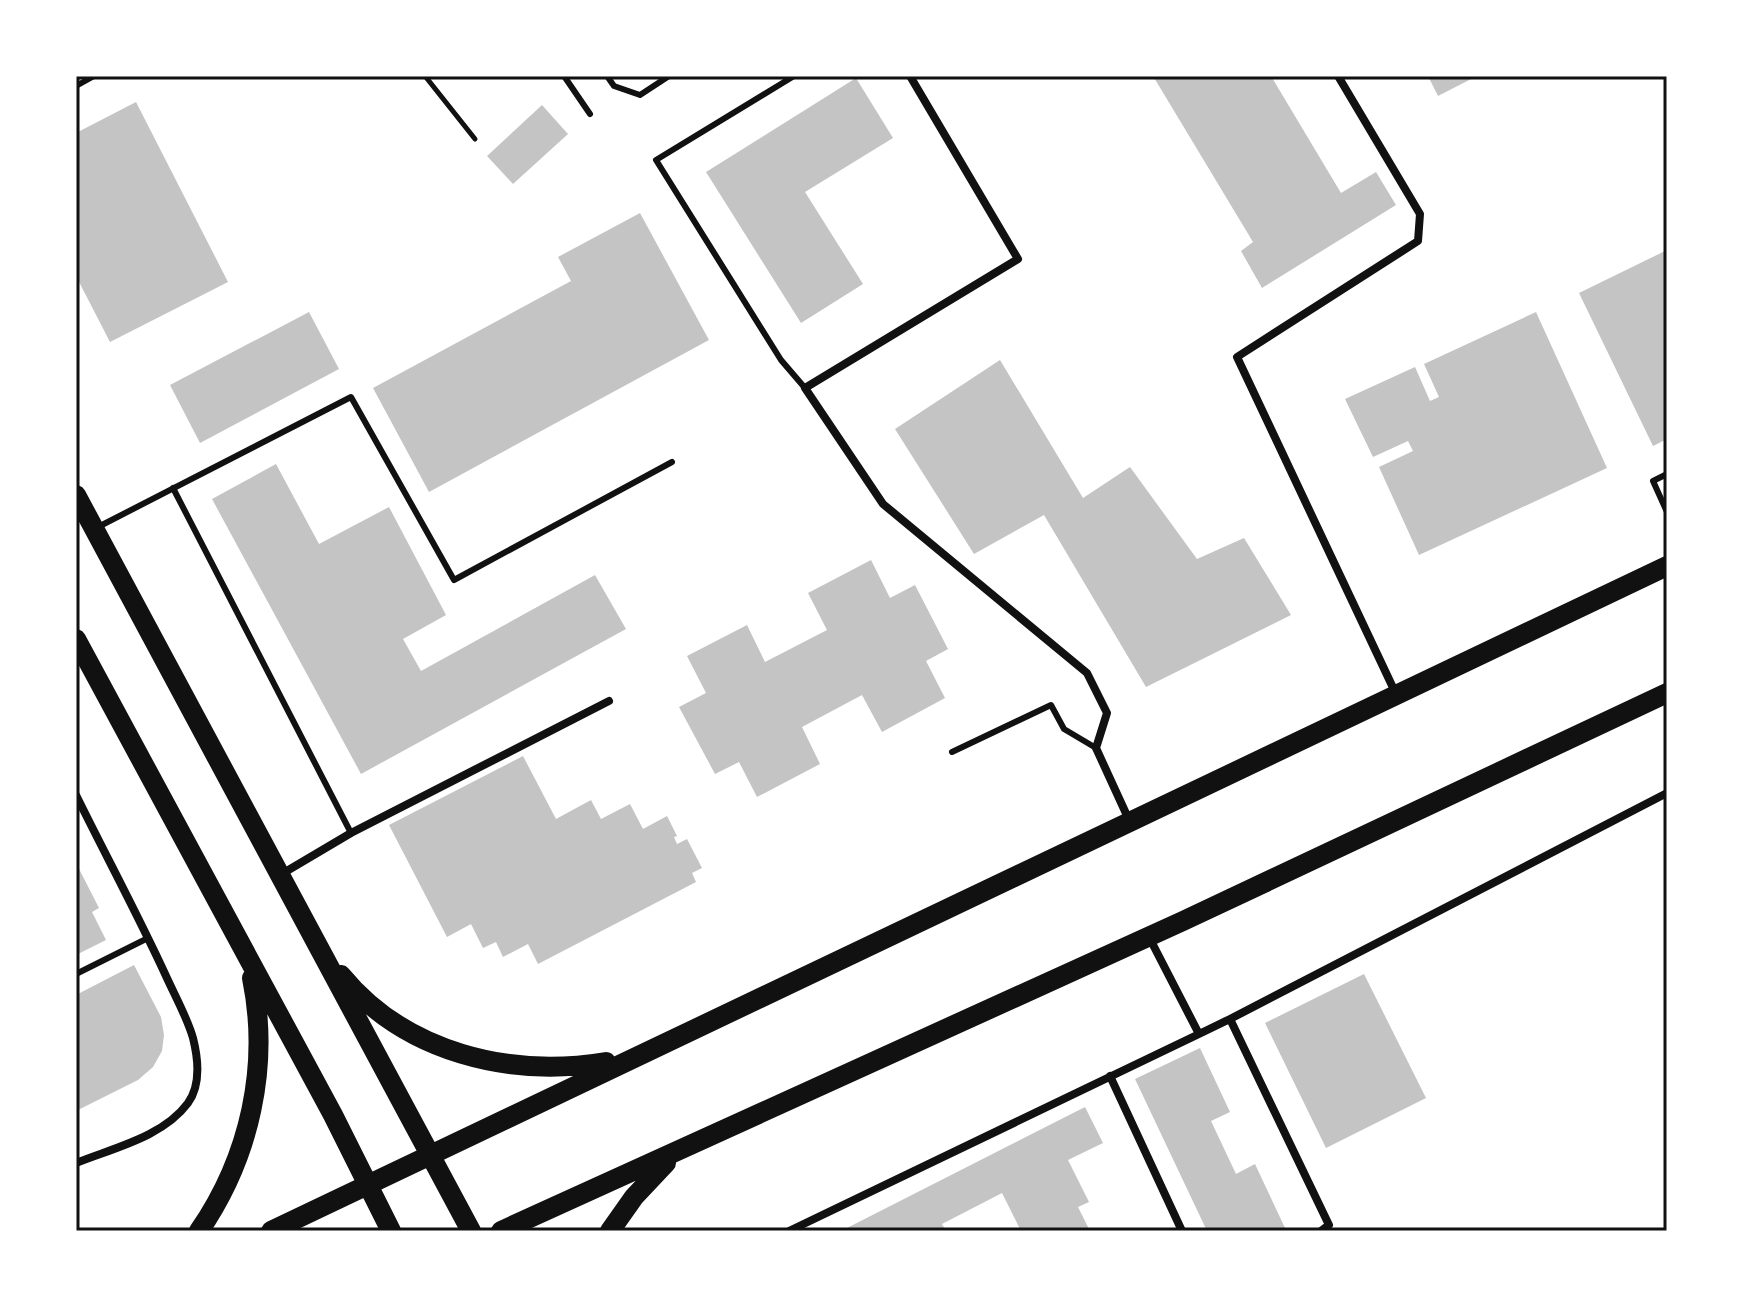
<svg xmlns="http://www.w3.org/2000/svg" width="1743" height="1307" font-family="Manrope,sans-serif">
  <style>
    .building { fill: #c4c4c4 }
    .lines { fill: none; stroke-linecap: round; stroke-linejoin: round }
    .path { stroke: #111; stroke-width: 5 }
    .service { stroke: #111; stroke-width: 6 }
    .minor { stroke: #111; stroke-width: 8 }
    .primary { stroke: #111; stroke-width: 20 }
    .neatline { fill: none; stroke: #111; stroke-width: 3 }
  </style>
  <rect width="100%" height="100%" fill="#fff"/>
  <path class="building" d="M1153,76H1271L1341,193L1376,172L1396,205L1262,288L1241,251L1253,242Z
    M1428,76H1477L1438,96Z
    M856,78L893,138L805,192L863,284L801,323L706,172Z
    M136,102L228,282L110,342L76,276V133Z
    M542,105L568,134L513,184L487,156Z
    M640,213L709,340L429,492L373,388L571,281L558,257Z
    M1667,250V439L1653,446L1579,293Z
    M309,312L339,369L200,443L170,385Z
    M1536,312L1607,468L1419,555L1379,467L1413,451L1408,441L1373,457L1345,399L1415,367L1430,401L1439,397L1424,364Z
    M1000,360L1083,498L1130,467L1197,559L1244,538L1291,615L1146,687L1044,515L974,554L895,429Z
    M276,464L319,544L389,507L446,615L403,639L421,671L595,575L626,629L361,774L212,499Z
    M871,560L890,598L915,585L948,649L926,661L945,698L882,732L862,695L802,727L820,764L757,797L739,762L715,774L679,707L706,693L687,656L747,625L765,662L827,630L808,593Z
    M523,756L556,819L591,800L601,819L630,804L643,829L667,816L677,836L674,837L677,844L687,839L702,868L692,873L696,882L538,964L528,944L503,957L496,942L483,948L471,924L447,937L389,825Z
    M76,863L99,908L92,912L106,940L76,955Z
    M134,965L161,1017L164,1035L162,1051L153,1067L138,1080L76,1111V995Z
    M1364,974L1426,1098L1326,1148L1265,1023Z
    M1200,1048L1230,1112L1211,1121L1236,1174L1255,1164L1285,1228L1278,1231H1207L1135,1079Z
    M1085,1107L1103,1143L1068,1160L1089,1202L1078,1207L1090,1231H1021L1002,1193L942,1224L946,1231H841Z"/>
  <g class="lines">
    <path class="path" d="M425,76L475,139"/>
    <path class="service" d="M564,76L590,114
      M607,76L614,86L640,95L669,76
      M794,76L656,160L781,360L805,388
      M76,86L94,76
      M1667,474L1653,481L1667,512
      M173,488L351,833
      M98,527L351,397L454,580L672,462
      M952,752L1051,705L1064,729L1096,748
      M76,974L148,938"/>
    <path class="minor" d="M910,76L1018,259L805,388L883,504L1087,673L1107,713L1096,748L1129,820
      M1338,76L1420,214L1418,241L1237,357L1396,694
      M76,795C106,856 138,915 166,976C175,996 187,1017 193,1038C198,1058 201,1085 188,1103C163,1137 113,1148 76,1163
      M280,875L351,833L609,701
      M1149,937L1199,1034L1230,1019L1329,1225L1321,1231
      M1230,1019L1667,793
      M1110,1076L1182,1231
      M789,1231L1199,1034"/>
    <path class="primary" d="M76,495L471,1231
      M76,639L333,1115L391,1231
      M341,975C405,1053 510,1078 606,1062
      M199,1231C250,1157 270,1066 252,978
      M271,1231L1667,566
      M501,1231L1183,921L1667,693
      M610,1231L634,1197L666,1163"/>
  </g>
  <rect width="1743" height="1307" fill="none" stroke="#ffffff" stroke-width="156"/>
  <rect x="78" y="78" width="1587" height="1151" class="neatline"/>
</svg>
